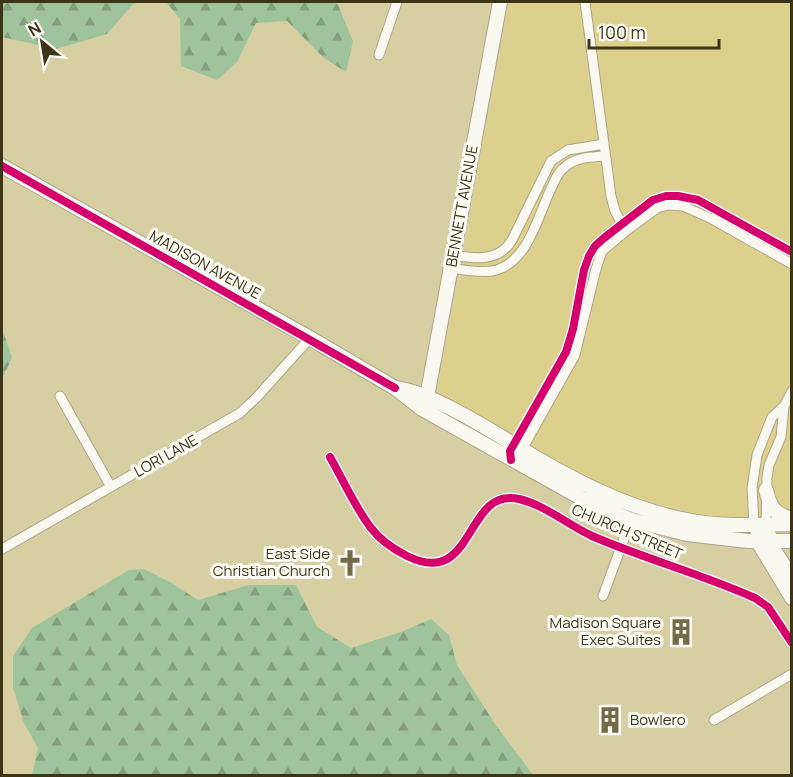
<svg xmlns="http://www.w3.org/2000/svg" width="793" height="777" font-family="Manrope,sans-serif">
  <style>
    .built { fill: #ddd08d }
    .forest { fill: url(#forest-firs) }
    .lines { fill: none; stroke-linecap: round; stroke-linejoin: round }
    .minor-casing { stroke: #ada685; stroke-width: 11 }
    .secondary-casing { stroke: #ada685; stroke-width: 16 }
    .minor { stroke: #f9f8f1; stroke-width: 9 }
    .secondary { stroke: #f9f8f1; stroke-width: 14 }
    .cycleway-casing { stroke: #fefdf5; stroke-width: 11 }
    .cycleway { stroke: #d6006c; stroke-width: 8 }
    .labels { text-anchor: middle; stroke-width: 6; stroke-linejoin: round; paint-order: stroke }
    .street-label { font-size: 15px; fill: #3b3515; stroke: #fefdf5 }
    .poi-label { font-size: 15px; fill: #3b3515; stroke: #fefdf5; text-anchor: end }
  </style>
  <defs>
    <pattern id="forest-firs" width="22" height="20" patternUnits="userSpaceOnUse" patternTransform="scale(1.5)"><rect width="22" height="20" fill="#9fc39a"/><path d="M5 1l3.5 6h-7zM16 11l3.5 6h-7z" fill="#839f7c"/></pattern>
  </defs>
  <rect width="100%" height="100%" fill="#d7cfa4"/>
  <path class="built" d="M509,2H791V514L723,518L693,514L631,496L585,477L440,394L438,383L458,283L464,278L468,249L465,243Z"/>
  <path class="forest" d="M2,2H140L133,4L107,34L56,49L2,37Z
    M166,2H334L338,5L353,41L346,72L324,58L287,21L256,23L237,62L217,80L181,66L180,19Z
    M2,328L12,358L2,379Z
    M144,569L170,582L198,600L249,585H296L317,627L351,648L401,632L431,619L449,635L457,665L495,724L533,775H32L38,748L24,723L13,688V656L32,628L129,570Z"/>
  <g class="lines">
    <defs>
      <path id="minor" d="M585,2L611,196L615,211L623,226
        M379,55L397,2
        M453,255C475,259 499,262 512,240L551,161L568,150L604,144
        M451,268C464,270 478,273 492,271C526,265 537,220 549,193C554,183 557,172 566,166C577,157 592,157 605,156
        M60,396L111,487
        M512,449L566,352L573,329L584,270L589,256L595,246L604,238L653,200L666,196H678L698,200L792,252
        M520,453L575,355L596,269L602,251L627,230L657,208L668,205L683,206L712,219L792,264
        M330,457C343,480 355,507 371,528C381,541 393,549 407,556C476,590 464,486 519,499C545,505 568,525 592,536C645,559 702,574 755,598L768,607L792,643
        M754,525L752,488L757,455L772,417L784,406L792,391
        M766,525L767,478L769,465L781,437L784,406
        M2,549L240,413L257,397L310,338
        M603,596L632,517
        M714,720L792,674"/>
      <path id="secondary" d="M2,166L310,338L395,388L422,409L583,499L631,520L687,534L748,541H792
        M396,388C434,394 488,429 523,450C575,481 630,510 691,521C724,527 758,525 792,524
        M424,403L427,397L500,2
        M766,490C770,507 774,514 792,519
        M769,535L774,550L792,578
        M757,536L758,542L792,598"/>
    </defs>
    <use href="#minor" class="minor-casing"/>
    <use href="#secondary" class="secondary-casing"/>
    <use href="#minor" class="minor"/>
    <use href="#secondary" class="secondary"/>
    <defs>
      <path id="cycleway" d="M2,166L395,388
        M330,457C343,480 355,507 371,528C381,541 393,549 407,556C476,590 464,486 519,499C545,505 568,525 592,536C645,559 702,574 755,598L768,607L792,643
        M511,460L510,451L566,352L573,329L584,270L589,256L595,246L604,238L653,200L666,196H678L698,200L792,252"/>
    </defs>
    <use href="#cycleway" class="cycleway-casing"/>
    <use href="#cycleway" class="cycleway"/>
  </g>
  <defs>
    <symbol id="church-bare" viewBox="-9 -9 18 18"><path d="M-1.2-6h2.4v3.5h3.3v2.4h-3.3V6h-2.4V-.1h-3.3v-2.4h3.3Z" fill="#726b47" stroke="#fefdf5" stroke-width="2.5" paint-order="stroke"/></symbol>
    <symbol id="building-bare" viewBox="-9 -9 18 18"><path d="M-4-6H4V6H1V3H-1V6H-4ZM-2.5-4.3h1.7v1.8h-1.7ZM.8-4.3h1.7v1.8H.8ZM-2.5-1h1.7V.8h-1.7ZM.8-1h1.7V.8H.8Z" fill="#726b47" stroke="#fefdf5" stroke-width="2.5" paint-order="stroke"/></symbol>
  </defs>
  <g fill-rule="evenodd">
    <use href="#church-bare" x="331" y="544" width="38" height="38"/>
    <use href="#building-bare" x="662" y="613" width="38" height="38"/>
    <use href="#building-bare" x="591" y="701" width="38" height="38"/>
  </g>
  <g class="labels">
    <g class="street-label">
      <text transform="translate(462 206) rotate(-80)" y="5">BENNETT AVENUE</text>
      <text transform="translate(205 265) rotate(29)" y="5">MADISON AVENUE</text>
      <text transform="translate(166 456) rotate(-29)" y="5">LORI LANE</text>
      <text transform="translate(627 532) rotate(23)" y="5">CHURCH STREET</text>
    </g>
    <g class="poi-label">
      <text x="330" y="559">East Side<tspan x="330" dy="17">Christian Church</tspan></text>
      <text x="661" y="628">Madison Square<tspan x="661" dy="17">Exec Suites</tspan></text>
      <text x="630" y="725" text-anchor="start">Bowlero</text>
    </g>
  </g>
  <rect width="793" height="777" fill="none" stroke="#3b3515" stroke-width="6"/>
  <g transform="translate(42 42) rotate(330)" stroke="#fefdf5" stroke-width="4.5" paint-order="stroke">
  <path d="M0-4.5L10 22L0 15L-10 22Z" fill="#3b3515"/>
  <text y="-9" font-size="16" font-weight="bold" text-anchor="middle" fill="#3b3515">N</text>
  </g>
  <path d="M589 39v9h130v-9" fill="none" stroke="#3b3515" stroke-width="3"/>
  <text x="598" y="39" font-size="18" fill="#3b3515" stroke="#fefdf5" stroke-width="4.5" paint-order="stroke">100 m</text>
</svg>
